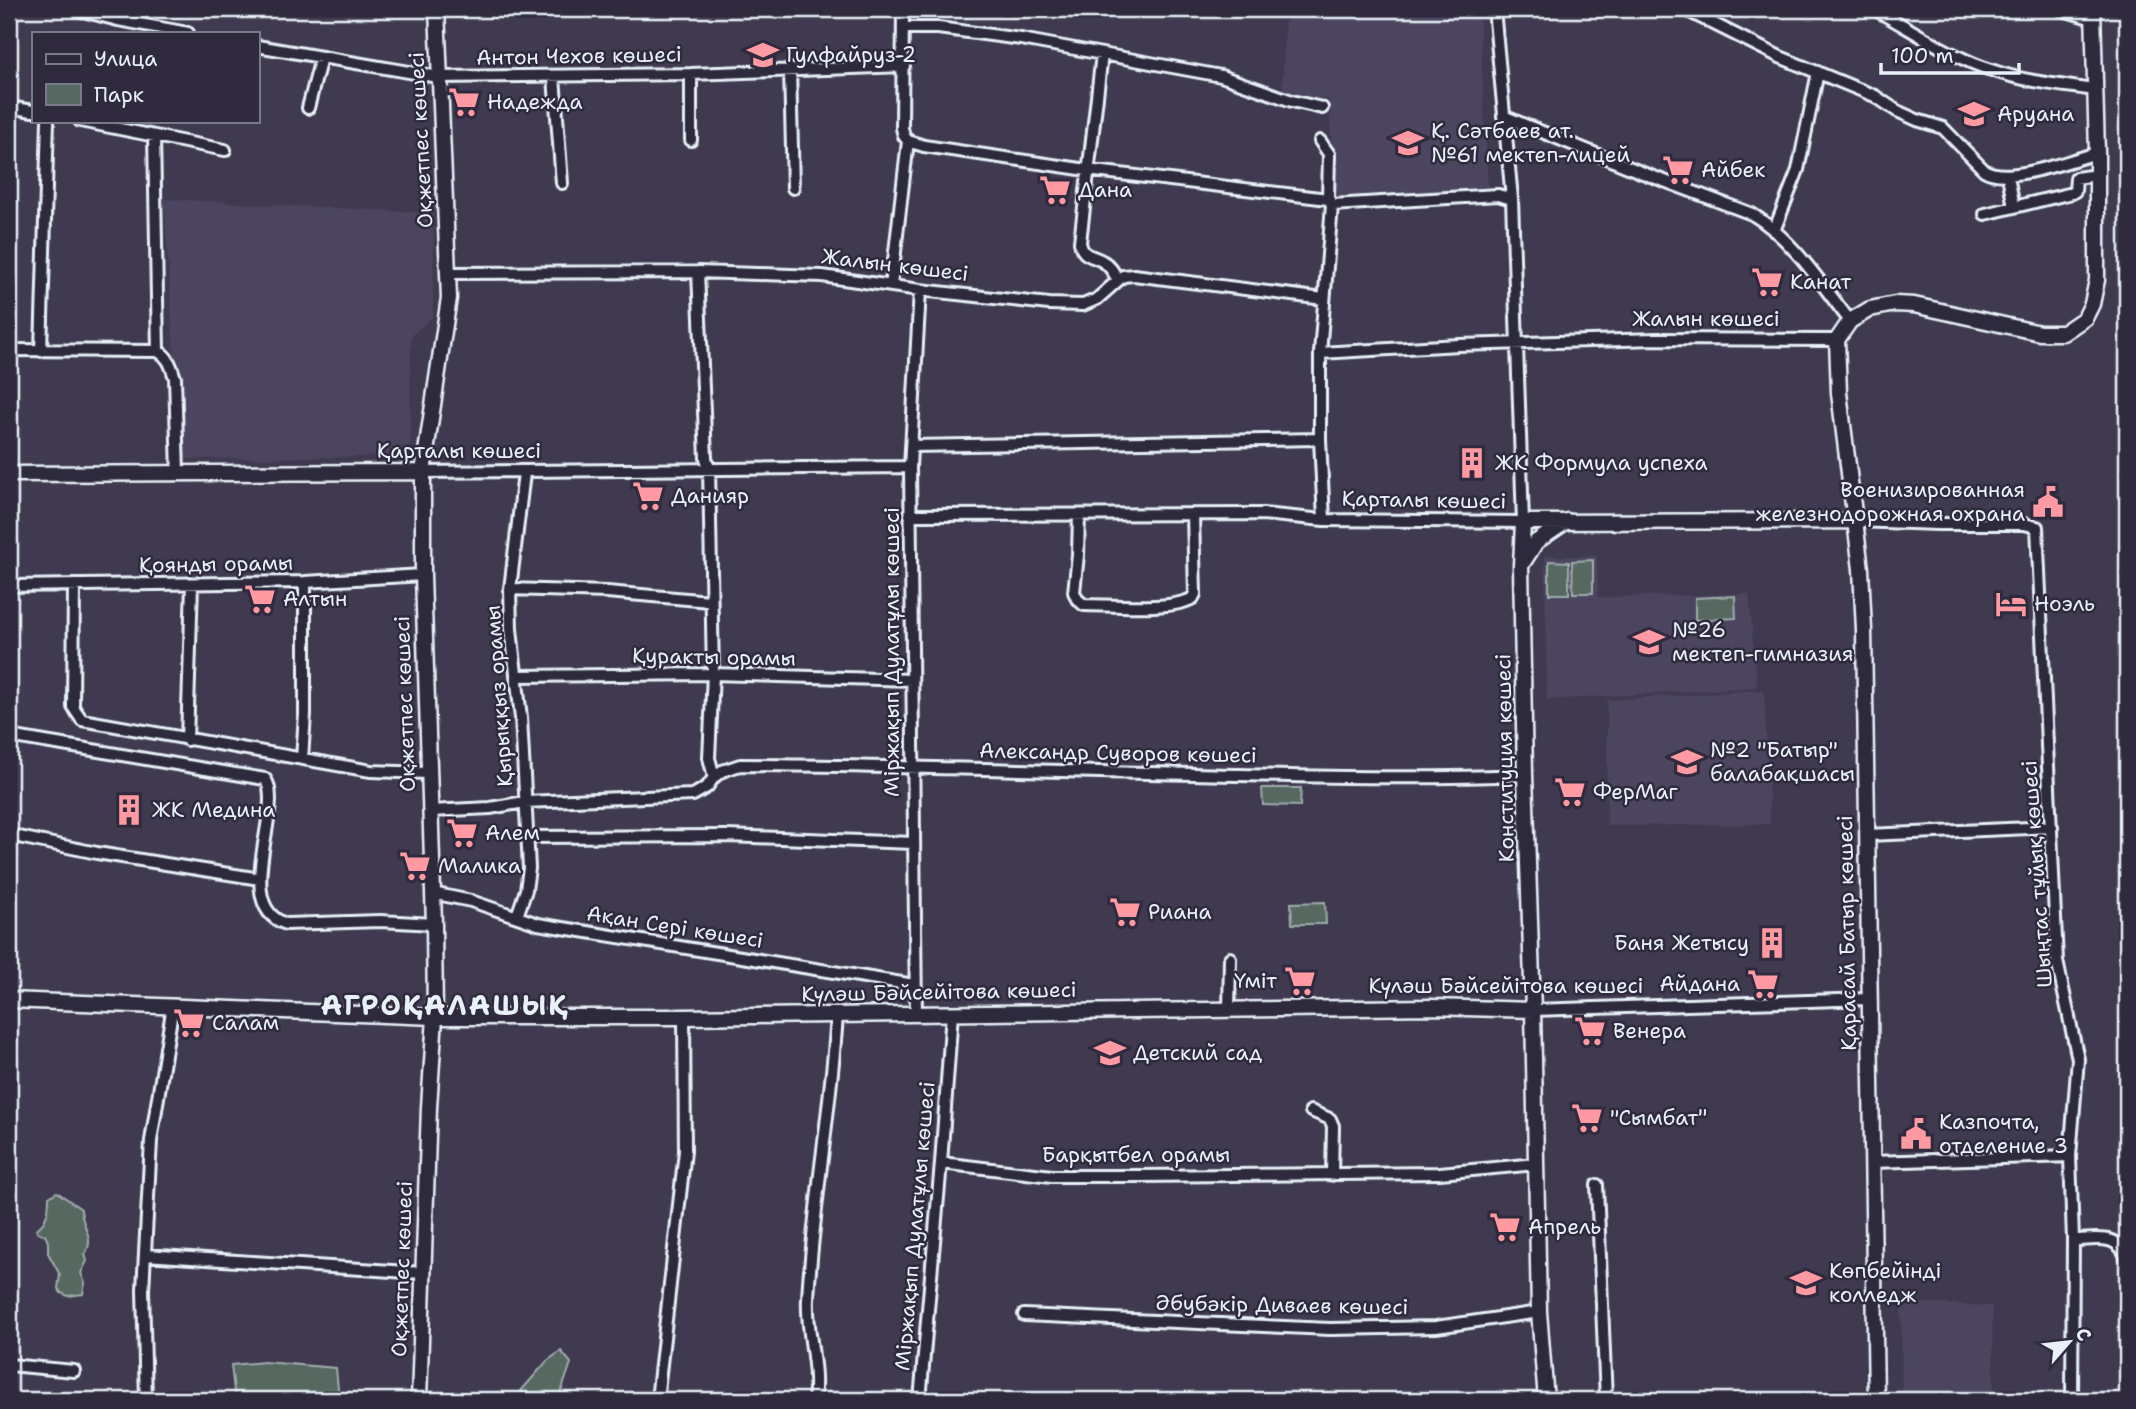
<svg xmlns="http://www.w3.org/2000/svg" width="2136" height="1409" font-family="'Shantell Sans',sans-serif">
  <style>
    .built { fill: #4c455e }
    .green { fill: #566861; stroke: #9facac; stroke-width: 2 }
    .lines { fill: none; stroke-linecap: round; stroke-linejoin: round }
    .street-casing { stroke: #e8f1f8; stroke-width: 16 }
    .secondary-casing { stroke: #e8f1f8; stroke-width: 19 }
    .street { stroke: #2f2a3d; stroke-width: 10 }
    .secondary { stroke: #2f2a3d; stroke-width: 14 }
    .labels { text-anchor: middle; stroke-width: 5; stroke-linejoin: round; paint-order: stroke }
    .poi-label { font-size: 21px; fill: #e8f1f8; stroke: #2f2a3d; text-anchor: start }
    .street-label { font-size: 21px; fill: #e8f1f8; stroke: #2f2a3d }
    .district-label { font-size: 28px; font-weight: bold; letter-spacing: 2px; fill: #e8f1f8; stroke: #2f2a3d }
  </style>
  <rect width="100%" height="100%" fill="#403a50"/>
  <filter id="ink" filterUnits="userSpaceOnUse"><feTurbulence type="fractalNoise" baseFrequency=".0143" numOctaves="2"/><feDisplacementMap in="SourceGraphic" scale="14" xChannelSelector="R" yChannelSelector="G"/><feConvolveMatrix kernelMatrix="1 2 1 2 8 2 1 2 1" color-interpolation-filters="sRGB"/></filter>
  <g filter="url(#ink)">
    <path class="built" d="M1291,9H1479L1488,187L1334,202L1329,99L1282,93L1285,23Z
      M164,199L434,213L433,316L411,336L410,456L181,459Z
      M1545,556H1597L1598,597L1749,594L1757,687L1547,700Z
      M1764,690L1770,824L1607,826V700Z
      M1901,1302L1992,1306L1994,1400H1902Z"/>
    <path class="green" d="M1593,560V593H1573L1572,561Z
      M1549,561L1569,562V594H1549Z
      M1735,596L1736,618L1695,620V598Z
      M1262,788H1301L1300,806L1263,805Z
      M1325,902L1326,924H1292L1291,903Z
      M57,1192L81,1209C81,1226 96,1238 85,1254L87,1261L81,1273L85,1283L83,1294L68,1296L61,1293L58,1288L60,1275L48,1253V1242L45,1235L37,1232L36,1229C47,1223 49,1209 49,1197Z
      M561,1351L571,1363L558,1400H525L521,1391L547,1361Z
      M264,1362L336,1368L339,1400H235L231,1365Z"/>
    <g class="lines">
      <defs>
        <path id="street" d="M75,9L118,20L188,33
          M1684,9L1780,57L1875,96L1897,111L1917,120L1943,128L1984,170C2007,185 2071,160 2097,153
          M1874,9C1913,30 1952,58 1994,71C2026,82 2061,85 2095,90
          M2060,9L2093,19
          M904,28H938L1021,39L1221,76L1292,101L1322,108
          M257,46L438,77L691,74L904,66
          M1102,54L1080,242C1082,257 1092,255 1102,261C1110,265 1114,273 1118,280
          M790,69L793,188
          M691,74V140
          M554,77L562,183
          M9,107L33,111
          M308,108L321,58
          M1503,116L1643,173L1752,214C1793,239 1821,284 1850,321
          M80,121L225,150
          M154,136L158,351C169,357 171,366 175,378L178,472
          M908,141L924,146L1087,170L1328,199
          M1320,141L1329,154L1328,199
          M2008,176L2014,207
          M1330,201L1332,205L1498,195L1512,199
          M1985,214L2072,193L2075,191L2076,178L2097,175
          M1774,231L1798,170L1818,72
          M448,273L698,272L822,276L920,290L1049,304L1083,305L1097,299L1123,276L1134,275L1324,299
          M891,286L908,141L904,136L902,128L903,9
          M9,350L158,351
          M41,351L48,121
          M1320,353L1459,345L1656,339L1837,340
          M912,446L1320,439
          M423,472L910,467
          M910,515L1263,514L1324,520L1523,522L1512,199L1494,9
          M1079,515L1078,555L1074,592L1077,599L1084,605C1110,605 1172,611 1193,598L1195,594L1193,515
          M1324,520L1320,439V353L1332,205
          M1855,521L1938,524H2024L2037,527L2057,961L2078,1059L2070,1156L2073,1240L2072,1400
          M74,585L73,707L82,720L371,771L428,773
          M9,586L305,582L423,575
          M510,589L607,592L710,601
          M516,676L713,674L912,680
          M9,736L265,779C286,805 230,906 286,924L380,921L434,924
          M187,740L192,584
          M302,759L305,714V582
          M714,777L722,771L740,765C906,766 1072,772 1238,775C1334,777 1429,779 1525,775
          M430,811L490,808L525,802L693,795L707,787L714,777L709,758L713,674L709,468L706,458L698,272
          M9,835L97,853L260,879
          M1867,835L2052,827
          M528,837L727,836L914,843
          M432,893L471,901L538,924L914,985
          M517,916L526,890L529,868L521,718L511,629L510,589L524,473
          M1533,1010L1869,999
          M1229,1011L1230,958
          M916,1014L910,467L920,290
          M1311,1111L1330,1119L1333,1126L1332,1175
          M1871,1162L2070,1156
          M941,1163L1052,1176H1140L1440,1173L1536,1164
          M1597,1185L1606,1400
          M2073,1240C2096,1240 2118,1232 2127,1259
          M145,1255L423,1273
          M1024,1315L1330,1329L1436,1327L1539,1312
          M2127,1345V1394
          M9,1365L74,1371
          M146,1400L143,1290L151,1141L173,1005
          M657,1400L685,1151L684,1017
          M814,1400C819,1366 806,1333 808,1299C813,1204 831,1110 837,1015
          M920,1400L941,1163L952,1013"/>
        <path id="secondary" d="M9,474L423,472
          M1522,564L1536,542L1567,521
          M9,1000L435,1017H684L1432,1007L1533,1010
          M419,1400L429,1107L435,1017L434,924L423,575V472L449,298L437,9
          M1546,1400L1539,1312L1533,1010L1525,775L1521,566L1523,522L1855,521
          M1876,1400L1864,630L1861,569L1839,393L1837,340L1850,321L1870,309L1895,304L1914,305L2040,333H2063L2085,318L2092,304L2097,280V153L2093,9"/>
      </defs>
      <use href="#street" class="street-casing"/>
      <use href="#secondary" class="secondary-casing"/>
      <use href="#street" class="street"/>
      <use href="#secondary" class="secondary"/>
    </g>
  </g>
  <defs>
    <symbol id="school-bare" viewBox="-9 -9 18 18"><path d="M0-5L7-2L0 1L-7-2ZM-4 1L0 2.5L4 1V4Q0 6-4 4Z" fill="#ff9aa2" stroke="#2f2a3d" stroke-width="2.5" paint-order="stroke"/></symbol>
    <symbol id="supermarket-bare" viewBox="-9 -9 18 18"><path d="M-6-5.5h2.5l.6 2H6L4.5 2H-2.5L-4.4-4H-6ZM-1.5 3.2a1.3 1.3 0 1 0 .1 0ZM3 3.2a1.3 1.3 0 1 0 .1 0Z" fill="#ff9aa2" stroke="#2f2a3d" stroke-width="2.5" paint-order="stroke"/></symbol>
    <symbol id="building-bare" viewBox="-9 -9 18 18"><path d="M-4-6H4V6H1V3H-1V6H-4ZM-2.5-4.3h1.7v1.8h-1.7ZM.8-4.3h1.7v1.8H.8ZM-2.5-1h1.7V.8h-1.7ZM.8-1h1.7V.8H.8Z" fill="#ff9aa2" stroke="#2f2a3d" stroke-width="2.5" paint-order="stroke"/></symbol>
    <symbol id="civic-bare" viewBox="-9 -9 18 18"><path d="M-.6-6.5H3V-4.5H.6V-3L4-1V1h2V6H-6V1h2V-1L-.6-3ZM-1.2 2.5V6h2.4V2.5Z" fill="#ff9aa2" stroke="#2f2a3d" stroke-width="2.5" paint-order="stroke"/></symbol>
    <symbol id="hotel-bare" viewBox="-9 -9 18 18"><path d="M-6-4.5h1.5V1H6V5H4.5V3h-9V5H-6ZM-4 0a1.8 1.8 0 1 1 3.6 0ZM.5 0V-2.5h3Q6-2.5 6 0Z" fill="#ff9aa2" stroke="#2f2a3d" stroke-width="2.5" paint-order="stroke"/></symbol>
    <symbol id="university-bare" viewBox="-9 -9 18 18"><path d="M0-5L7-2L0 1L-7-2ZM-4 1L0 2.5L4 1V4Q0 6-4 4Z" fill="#ff9aa2" stroke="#2f2a3d" stroke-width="2.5" paint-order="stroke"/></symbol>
  </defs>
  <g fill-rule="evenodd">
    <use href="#school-bare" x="741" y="33" width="44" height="44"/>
    <use href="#supermarket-bare" x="442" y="80" width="44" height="44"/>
    <use href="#school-bare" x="1952" y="92" width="44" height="44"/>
    <use href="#school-bare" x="1386" y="121" width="44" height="44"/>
    <use href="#supermarket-bare" x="1656" y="148" width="44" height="44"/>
    <use href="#supermarket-bare" x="1033" y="168" width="44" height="44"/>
    <use href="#supermarket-bare" x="1745" y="260" width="44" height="44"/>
    <use href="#building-bare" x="1450" y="441" width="44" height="44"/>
    <use href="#supermarket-bare" x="626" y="474" width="44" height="44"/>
    <use href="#civic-bare" x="2026" y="480" width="44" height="44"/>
    <use href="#supermarket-bare" x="238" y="577" width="44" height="44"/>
    <use href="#hotel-bare" x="1989" y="582" width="44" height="44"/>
    <use href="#school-bare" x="1627" y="620" width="44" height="44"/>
    <use href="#school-bare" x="1665" y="740" width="44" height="44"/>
    <use href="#supermarket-bare" x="1548" y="770" width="44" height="44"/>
    <use href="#building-bare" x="107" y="788" width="44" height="44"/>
    <use href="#supermarket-bare" x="440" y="811" width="44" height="44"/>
    <use href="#supermarket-bare" x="393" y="844" width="44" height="44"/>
    <use href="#supermarket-bare" x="1103" y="890" width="44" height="44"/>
    <use href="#building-bare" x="1750" y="921" width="44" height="44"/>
    <use href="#supermarket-bare" x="1278" y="959" width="44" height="44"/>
    <use href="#supermarket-bare" x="1741" y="962" width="44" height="44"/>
    <use href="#supermarket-bare" x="167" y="1001" width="44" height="44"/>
    <use href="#supermarket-bare" x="1568" y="1009" width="44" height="44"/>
    <use href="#school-bare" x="1088" y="1031" width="44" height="44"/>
    <use href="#supermarket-bare" x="1565" y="1096" width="44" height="44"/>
    <use href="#civic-bare" x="1894" y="1112" width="44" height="44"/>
    <use href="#supermarket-bare" x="1483" y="1205" width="44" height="44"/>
    <use href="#university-bare" x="1784" y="1261" width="44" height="44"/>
  </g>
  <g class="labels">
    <g class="poi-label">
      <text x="786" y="62">Гулфайруз-2</text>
      <text x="487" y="109">Надежда</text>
      <text x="1997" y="121">Аруана</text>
      <text x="1431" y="138">Қ. Сәтбаев ат.<tspan x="1431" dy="24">№61 мектеп-лицей</tspan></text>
      <text x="1701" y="177">Айбек</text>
      <text x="1078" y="197">Дана</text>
      <text x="1790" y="289">Канат</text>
      <text x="1495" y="470">ЖК Формула успеха</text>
      <text x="2025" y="497" text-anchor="end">Военизированная<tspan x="2025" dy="24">железнодорожная охрана</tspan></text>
      <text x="671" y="503">Данияр</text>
      <text x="283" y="606">Алтын</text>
      <text x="2034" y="611">Ноэль</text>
      <text x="1672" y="637">№26<tspan x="1672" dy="24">мектеп-гимназия</tspan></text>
      <text x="1710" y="757">№2 "Батыр"<tspan x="1710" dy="24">балабақшасы</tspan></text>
      <text x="1593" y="799">ФерМаг</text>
      <text x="152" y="817">ЖК Медина</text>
      <text x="485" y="840">Алем</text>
      <text x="438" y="873">Малика</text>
      <text x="1148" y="919">Риана</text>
      <text x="1749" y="950" text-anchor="end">Баня Жетысу</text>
      <text x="1277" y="988" text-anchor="end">Үміт</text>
      <text x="1740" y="991" text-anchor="end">Айдана</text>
      <text x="212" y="1030">Салам</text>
      <text x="1613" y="1038">Венера</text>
      <text x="1133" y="1060">Детский сад</text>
      <text x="1610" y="1125">"Сымбат"</text>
      <text x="1939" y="1129">Казпочта,<tspan x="1939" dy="24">отделение 3</tspan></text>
      <text x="1528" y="1234">Апрель</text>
      <text x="1829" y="1278">Көпбейінді<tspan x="1829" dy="24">колледж</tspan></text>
    </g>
    <g class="street-label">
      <text transform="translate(579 56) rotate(-1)" y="7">Антон Чехов көшесі</text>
      <text transform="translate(421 140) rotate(-93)" y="7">Оқжетпес көшесі</text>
      <text transform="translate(895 265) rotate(7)" y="7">Жалын көшесі</text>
      <text x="1706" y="326">Жалын көшесі</text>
      <text x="459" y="458">Қарталы көшесі</text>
      <text transform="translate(1424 500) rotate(1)" y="7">Қарталы көшесі</text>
      <text transform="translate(216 564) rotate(-1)" y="7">Қоянды орамы</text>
      <text transform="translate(892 652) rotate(-90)" y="7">Міржақып Дулатұлы көшесі</text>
      <text transform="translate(714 657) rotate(1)" y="7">Қуракты орамы</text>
      <text transform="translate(499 696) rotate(-94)" y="7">Қырыққыз орамы</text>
      <text transform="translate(405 704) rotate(-92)" y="7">Оқжетпес көшесі</text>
      <text transform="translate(1118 753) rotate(1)" y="7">Александр Суворов көшесі</text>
      <text transform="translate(1505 758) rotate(-91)" y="7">Конституция көшесі</text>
      <text transform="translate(2037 874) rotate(-94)" y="7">Шыңтас тұйық көшесі</text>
      <text transform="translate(675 927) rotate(9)" y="7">Ақан Сері көшесі</text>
      <text transform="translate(1847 933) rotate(-91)" y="7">Қарасай Батыр көшесі</text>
      <text x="1506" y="993">Күләш Бәйсейітова көшесі</text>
      <text transform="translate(939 992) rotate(-1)" y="7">Күләш Бәйсейітова көшесі</text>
      <text x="1136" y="1162">Барқытбел орамы</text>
      <text transform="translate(915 1226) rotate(-85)" y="7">Міржақып Дулатұлы көшесі</text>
      <text transform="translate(402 1269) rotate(-88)" y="7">Оқжетпес көшесі</text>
      <text transform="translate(1282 1305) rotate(1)" y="7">Әбубәкір Диваев көшесі</text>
    </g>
    <g class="district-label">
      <text x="445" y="1015">АГРОҚАЛАШЫҚ</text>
    </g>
  </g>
  <rect width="2136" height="1409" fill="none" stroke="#2f2a3d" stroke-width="35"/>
  <rect x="18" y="18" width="2101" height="1374" fill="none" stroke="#e8f1f8" stroke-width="2.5" filter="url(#ink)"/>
  <rect x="32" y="32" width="228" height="91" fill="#2f2a3d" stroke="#797a88" stroke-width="2"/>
  <rect x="46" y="54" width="35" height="10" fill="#2f2a3d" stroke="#797a88" stroke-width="2"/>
  <text x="94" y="66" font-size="21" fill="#e8f1f8">Улица</text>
  <rect x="46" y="84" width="35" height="21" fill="#566861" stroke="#797a88" stroke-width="2"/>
  <text x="94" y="102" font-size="21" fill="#e8f1f8">Парк</text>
  <g transform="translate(2069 1342) rotate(62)" stroke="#2f2a3d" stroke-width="5" paint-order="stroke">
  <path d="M0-5L12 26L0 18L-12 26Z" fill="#e8f1f8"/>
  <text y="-10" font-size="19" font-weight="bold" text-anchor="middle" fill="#e8f1f8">С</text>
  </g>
  <path d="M1881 63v10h138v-10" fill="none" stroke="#e8f1f8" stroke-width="3.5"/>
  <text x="1891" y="63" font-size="21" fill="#e8f1f8" stroke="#2f2a3d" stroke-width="5" paint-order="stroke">100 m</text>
</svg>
